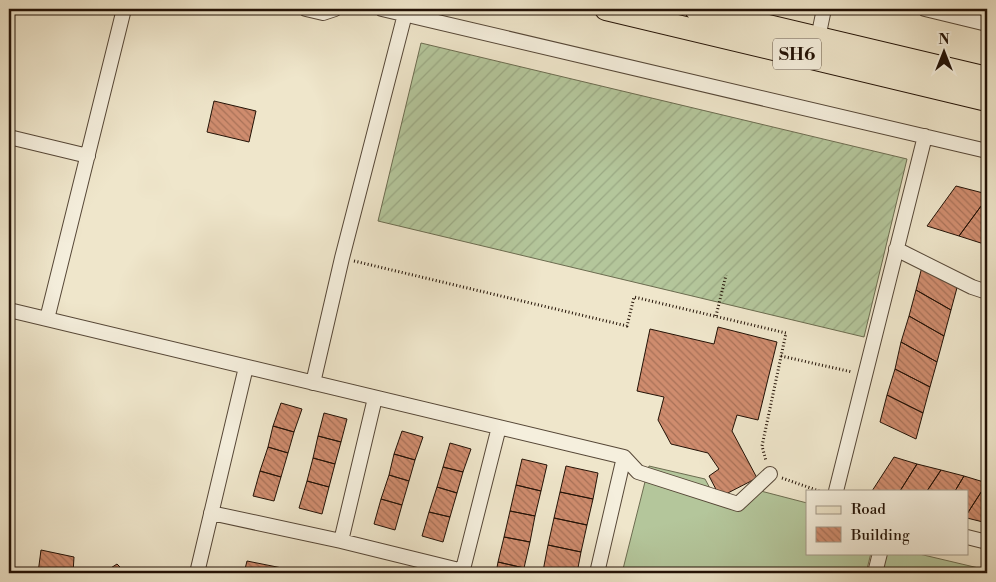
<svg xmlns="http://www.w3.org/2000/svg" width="996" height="582" font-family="'Libre Bodoni',serif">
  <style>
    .garden { fill: url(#garden-furrows); stroke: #6c6c50 }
    .pitch { fill: #b4c69b; stroke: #6c6c50 }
    .building { fill: url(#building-back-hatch); stroke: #231206 }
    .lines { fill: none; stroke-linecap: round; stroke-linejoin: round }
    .street-casing { stroke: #564737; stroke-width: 16 }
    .primary-casing { stroke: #231206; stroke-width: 24 }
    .path { stroke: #231206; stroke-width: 3; stroke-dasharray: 1 2.5; stroke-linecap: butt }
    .street { stroke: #f5efdd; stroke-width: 14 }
    .primary { stroke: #efe6cb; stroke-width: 22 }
    .labels { text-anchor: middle; stroke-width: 4; stroke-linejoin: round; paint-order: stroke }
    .shield { fill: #f5efdd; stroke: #625446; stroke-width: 1 }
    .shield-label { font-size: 18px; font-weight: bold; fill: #231206 }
  </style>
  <defs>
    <pattern id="garden-furrows" width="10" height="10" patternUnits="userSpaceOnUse" patternTransform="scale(1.25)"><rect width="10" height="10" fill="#b4c69b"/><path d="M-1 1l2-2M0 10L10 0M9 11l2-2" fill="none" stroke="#9aa984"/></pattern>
    <pattern id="building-back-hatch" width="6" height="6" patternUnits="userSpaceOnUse" patternTransform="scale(1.25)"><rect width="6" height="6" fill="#cf8c6e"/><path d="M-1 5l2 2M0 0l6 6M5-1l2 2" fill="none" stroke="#a87158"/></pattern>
  </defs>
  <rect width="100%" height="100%" fill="#efe6cb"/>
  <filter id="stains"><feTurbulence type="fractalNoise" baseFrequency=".004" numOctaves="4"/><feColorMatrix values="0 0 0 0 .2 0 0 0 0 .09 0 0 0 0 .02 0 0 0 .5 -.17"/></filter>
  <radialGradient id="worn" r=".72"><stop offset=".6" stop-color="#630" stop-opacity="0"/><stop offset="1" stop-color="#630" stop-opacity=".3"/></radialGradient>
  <path class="garden" d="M421,43L907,159L864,337L378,221Z"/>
  <path class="pitch" d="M649,466L705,479L719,505L753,489L807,503V553H871L866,573H622Z
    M886,553H915L987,570V573H882Z"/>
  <path class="building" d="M214,101L256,111L249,142L207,132Z
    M956,186L987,194V198L959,236L927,226Z
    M987,198V245L959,236Z
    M923,263L958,284L951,310L916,290Z
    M916,290L951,310L944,336L909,316Z
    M909,316L944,336L937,362L901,342Z
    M718,327L777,342L758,420L737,415L732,431L757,478L720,497L709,476L719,469L708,453L671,444L658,420L664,397L637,391L650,329L714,344Z
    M901,342L937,362L930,387L895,369Z
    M895,369L930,387L923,413L887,395Z
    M887,395L923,413L916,439L880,422Z
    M281,403L302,409L294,432L273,426Z
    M324,413L347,419L341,442L318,436Z
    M273,426L294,432L288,453L268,447Z
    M402,431L423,437L415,460L394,454Z
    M318,436L341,442L335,464L313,458Z
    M450,443L471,449L463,472L443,467Z
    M268,447L288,453L281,477L260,471Z
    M394,454L415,460L409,481L389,475Z
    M894,457L917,464L900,491H872Z
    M313,458L335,464L329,487L307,481Z
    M522,459L547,465L541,491L516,485Z
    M917,464L941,470L927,491H900Z
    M566,466L598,473L593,499L560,492Z
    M443,467L463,472L457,493L437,487Z
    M941,470L964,476L955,491H927Z
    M260,471L281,477L274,501L253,496Z
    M389,475L409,481L402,505L381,499Z
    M964,476L987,483L967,514V491H955Z
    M307,481L329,487L322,514L299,508Z
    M987,483V523L967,518V514Z
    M516,485L541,491L535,516L510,511Z
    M437,487L457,493L450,517L429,512Z
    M560,492L593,499L587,525L554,518Z
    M381,499L402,505L395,530L374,524Z
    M510,511L535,516L530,542L504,537Z
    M429,512L450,517L443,542L422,536Z
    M554,518L587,525L581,552L548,545Z
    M504,537L530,542L524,568L498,562Z
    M548,545L581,552L577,573H553L543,571Z
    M41,550L74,557L73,573H38Z
    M247,561L287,569L286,573H244Z
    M498,562L524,568L523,573H496Z
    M117,564L126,573H103Z"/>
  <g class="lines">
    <defs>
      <path id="street" d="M306,9L323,13L335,9
        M382,9L987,151
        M925,9L987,24
        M818,38L824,9
        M9,137L88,156
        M896,249L972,287L987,292
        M9,310L624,457L638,472L738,504L770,474
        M47,319L124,9
        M313,383L342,258L405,14
        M836,491L925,136
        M211,513L341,541L463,571
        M967,537L987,542
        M341,541L375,398
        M197,573L246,367
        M462,573L499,427
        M597,573L624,457
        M875,573L880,553"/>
      <path id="primary" d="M606,9L987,100
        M696,9L987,78"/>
    </defs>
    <use href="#street" class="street-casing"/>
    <use href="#primary" class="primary-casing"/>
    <path class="path" d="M354,261L627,326L634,297L786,333L762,446L766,461
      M716,316L726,275
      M781,356L852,372
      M782,478L819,491"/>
    <use href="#street" class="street"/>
    <use href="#primary" class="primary"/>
  </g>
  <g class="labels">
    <rect class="shield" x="773" y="38.5" width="48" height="31" rx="4"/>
    <g class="shield-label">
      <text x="797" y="60">SH6</text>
    </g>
  </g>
  <rect width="996" height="582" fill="none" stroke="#efe6cb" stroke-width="30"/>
  <rect x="10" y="10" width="976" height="562" fill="none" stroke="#231206" stroke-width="2.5"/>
  <rect x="15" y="15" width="966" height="552" fill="none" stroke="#231206"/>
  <rect x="806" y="490" width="162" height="65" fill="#f5efdd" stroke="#a19787"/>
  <rect x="816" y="506" width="25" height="8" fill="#efe6cb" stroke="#a19787"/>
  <text x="851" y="514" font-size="15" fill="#231206">Road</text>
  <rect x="816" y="527" width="25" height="15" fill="url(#building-back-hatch)" stroke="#a19787"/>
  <text x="851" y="540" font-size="15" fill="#231206">Building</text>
  <g transform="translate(944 52)" stroke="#f5efdd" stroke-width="4" paint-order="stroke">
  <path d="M0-4L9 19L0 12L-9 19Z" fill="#231206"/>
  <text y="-8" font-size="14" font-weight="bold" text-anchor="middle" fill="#231206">N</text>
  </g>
  <rect width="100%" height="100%" filter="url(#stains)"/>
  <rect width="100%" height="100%" fill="url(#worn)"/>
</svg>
